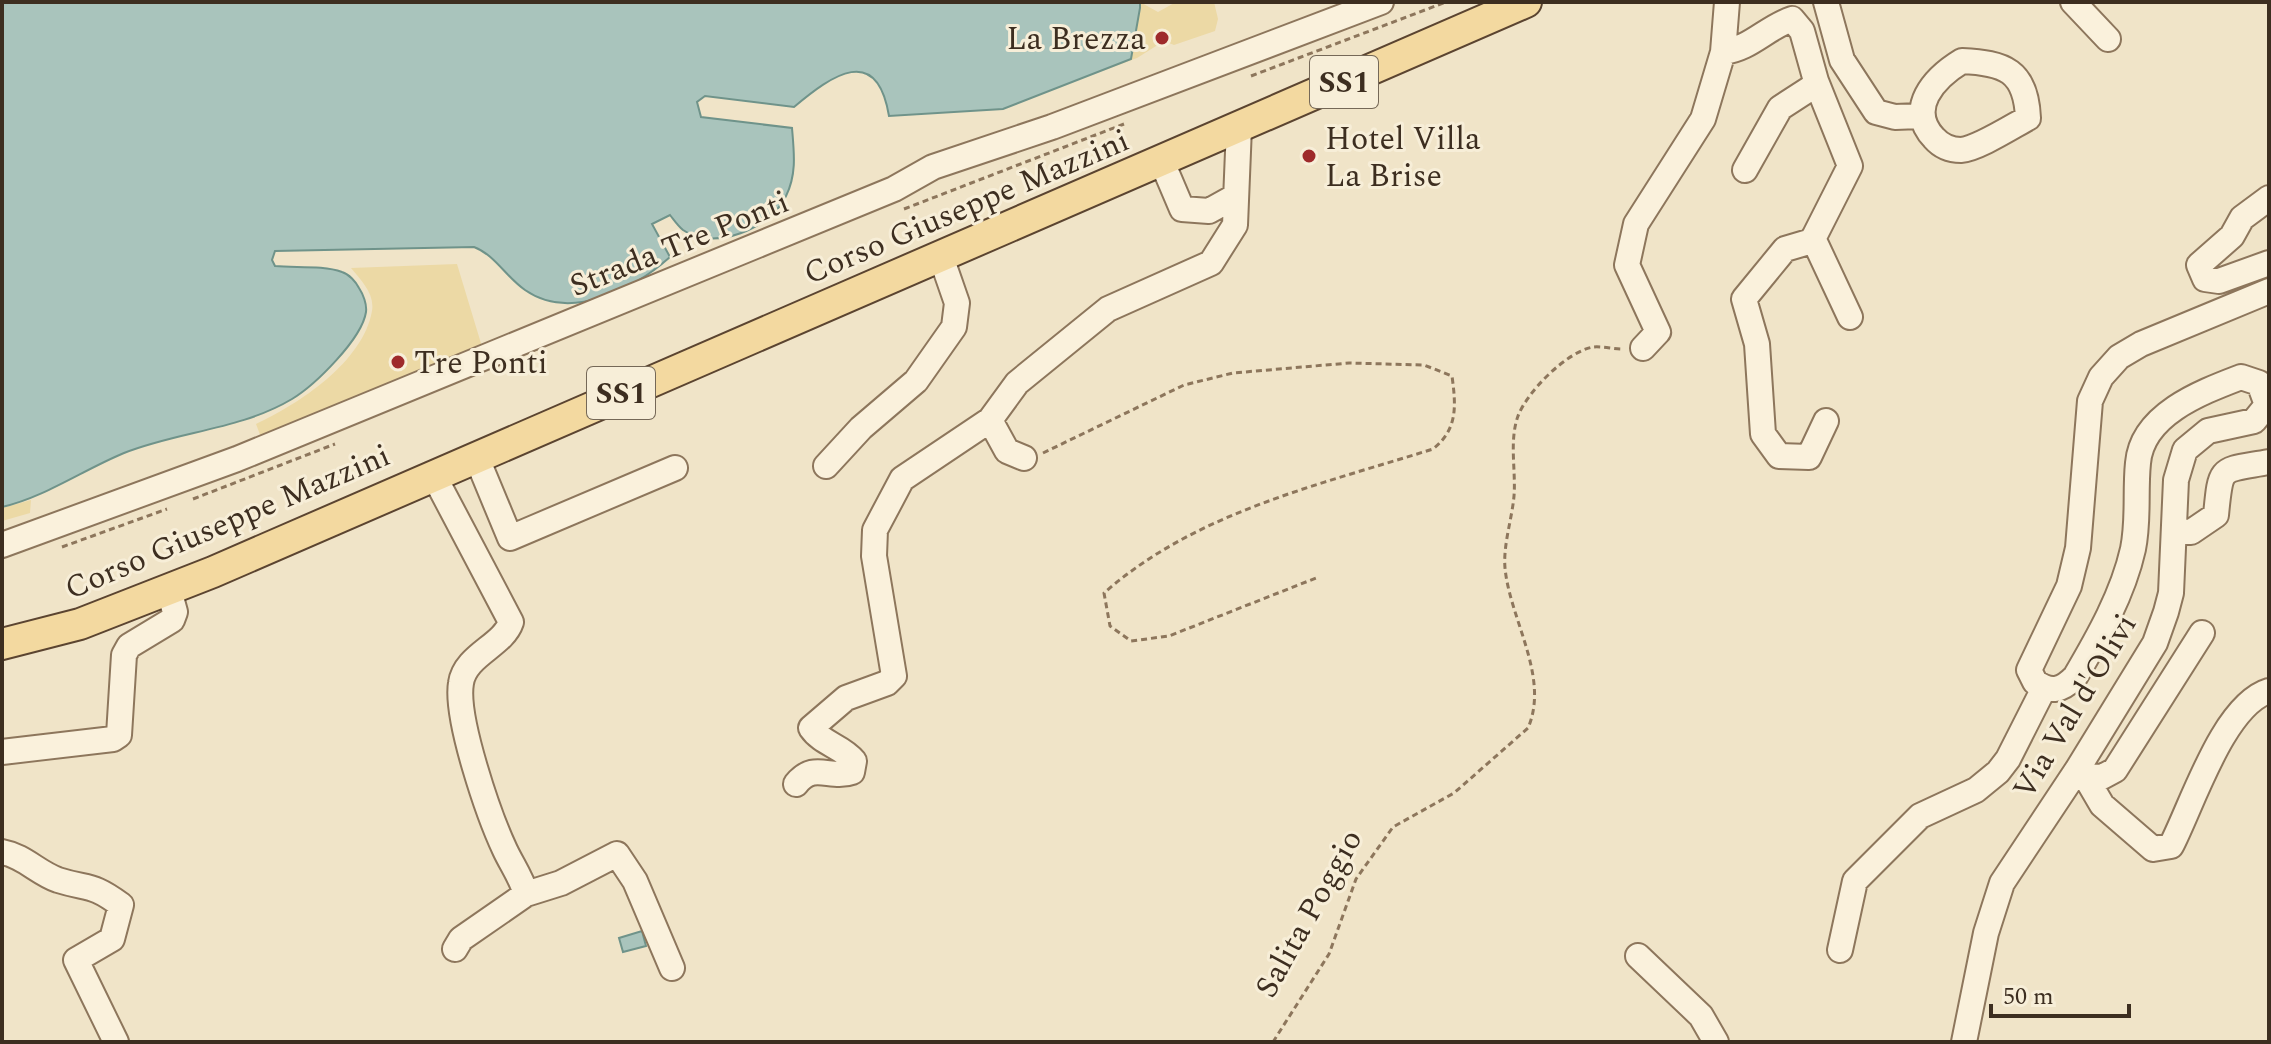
<svg xmlns="http://www.w3.org/2000/svg" width="2271" height="1044" font-family="Spectral,serif">
  <style>
    .sand { fill: #ecd9a5 }
    .water { fill: #a9c4bc; stroke: #6f938a; stroke-width: 2 }
    .lines { fill: none; stroke-linecap: round; stroke-linejoin: round }
    .minor-casing { stroke: #8d765c; stroke-width: 28 }
    .major-casing { stroke: #5b4430; stroke-width: 34 }
    .path { stroke: #8d765c; stroke-width: 3; stroke-dasharray: 6 4; stroke-linecap: butt }
    .minor { stroke: #faf1dc; stroke-width: 24 }
    .major { stroke: #f3d9a0; stroke-width: 30 }
    .poi-dot { fill: #9e2a2b; stroke: #f7eed8; stroke-width: 3 }
    .labels { text-anchor: middle; stroke-width: 6; stroke-linejoin: round; paint-order: stroke }
    .shield { fill: #f7eed8; stroke: #756857; stroke-width: 2 }
    .shield-label { font-size: 30px; font-weight: bold; fill: #3d2e20 }
    .poi-label { font-size: 32px; fill: #3d2e20; stroke: #f7eed8; text-anchor: start }
    .street-label { font-size: 32px; fill: #3d2e20; stroke: #f7eed8 }
  </style>
  <rect width="100%" height="100%" fill="#f0e4c8"/>
  <path class="sand" d="M1140,2L1158,12L1176,2H1214L1218,19L1215,31L1174,45L1164,41L1137,58L1100,72L1131,59Z
    M457,264L483,350L262,440L256,424C299,404 363,362 372,311C375,294 361,280 351,268Z
    M31,500L30,513L2,521V508Z"/>
  <path class="water" d="M2,2H1140V8L1131,59L1003,109L889,116C877,43 832,75 794,107L705,96L697,102L701,117L792,128C794,152 797,174 786,196C771,228 714,252 683,230C678,226 674,220 670,215L652,224L670,257C634,289 571,322 525,290C506,277 495,255 474,247L275,251L272,260L275,266C295,268 323,265 342,272C349,274 356,282 359,288C363,294 367,304 366,312C362,339 315,385 292,399C240,430 179,431 124,453C83,470 45,497 2,507Z
    M642,931L646,946L623,952L619,938Z"/>
  <g class="lines">
    <defs>
      <path id="minor" d="M1826,2L1842,60L1876,112L1895,117L1920,116
        M2073,2L2108,39
        M1723,52C1750,49 1766,28 1792,19L1802,31L1816,81L1850,166L1812,241L1785,249L1744,299L1757,344L1763,434L1779,456L1809,457L1826,421
        M1962,61C2004,63 2026,70 2028,118C2013,126 1977,149 1961,150C1950,150 1941,146 1934,138C1906,109 1934,78 1962,61Z
        M1162,162L1182,209L1209,211L1236,196
        M1745,170L1780,108L1817,84
        M2269,198L2242,218L2232,236L2199,265L2205,279L2219,281L2269,263
        M1813,238L1850,317
        M1643,348L1658,332L1627,265L1636,224L1703,119L1723,52L1727,2
        M990,420L1007,451L1024,458
        M476,456L510,538L675,468
        M826,466L861,428L916,381L954,327L957,303L940,254
        M433,474L511,622C503,646 465,655 461,683C455,718 489,816 505,850C512,865 521,877 526,894
        M2175,531L2191,532L2216,515C2221,464 2219,471 2269,462
        M2,545L237,459L894,189L933,167L1052,127L1381,2
        M2,752L113,739L119,735L124,655L129,646L172,620L175,612L169,590
        M2077,770L2085,776L2102,805L2153,849L2171,846C2192,806 2223,705 2269,691
        M2085,776L2102,777L2115,770L2202,633
        M796,784C814,761 830,780 852,772L854,761C842,746 822,744 811,728L846,698L887,683L894,676L874,556L875,530L902,479L990,420L1017,383L1108,309L1211,263L1235,225L1239,127
        M2,852C24,856 38,873 58,880C90,890 91,883 121,905L112,939L76,960L116,1042
        M455,949L461,939L526,894L561,883L617,854L635,881L672,968
        M1840,950L1855,881L1920,816L1976,790L1998,772L2008,759L2044,688
        M1638,956L1701,1016L1716,1042
        M1964,1042L1986,933L2002,883L2077,770L2155,643L2166,612L2171,593L2176,480L2185,450L2208,431L2254,421L2267,405L2259,383L2241,377C2202,392 2142,414 2138,463C2135,492 2139,520 2133,549C2123,594 2098,638 2075,677C2061,691 2051,693 2035,682L2029,670L2069,586L2078,548L2090,401L2101,377L2119,357L2141,344L2269,291"/>
      <path id="major" d="M2,644L80,624L213,572L1526,2"/>
    </defs>
    <use href="#minor" class="minor-casing"/>
    <use href="#major" class="major-casing"/>
    <path class="path" d="M1251,76L1446,2
      M904,209L1124,124
      M1043,453L1184,385L1233,373L1349,363L1424,365L1452,376C1456,406 1458,429 1433,449C1319,485 1196,512 1104,593L1110,626L1131,641L1169,636L1316,578
      M193,499L335,444
      M62,547L167,509
      M1273,1042L1329,954L1356,879L1393,827L1454,793L1528,728C1550,677 1510,620 1505,568C1503,545 1512,519 1514,496C1516,470 1509,441 1518,416C1527,392 1566,352 1593,347C1601,346 1614,349 1623,349"/>
    <use href="#minor" class="minor"/>
    <use href="#major" class="major"/>
  </g>
  <g class="poi-dot">
    <circle cx="1162" cy="38" r="8"/>
    <circle cx="1309" cy="156" r="8"/>
    <circle cx="398" cy="362" r="8"/>
  </g>
  <g class="labels">
    <g class="shield">
      <rect x="1310" y="56" width="68" height="52" rx="6"/>
      <rect x="587" y="367" width="68" height="52" rx="6"/>
    </g>
    <g class="shield-label">
      <text x="1344" y="92">SS1</text>
      <text x="621" y="403">SS1</text>
    </g>
    <g class="poi-label">
      <text x="1146" y="49" text-anchor="end">La Brezza</text>
      <text x="1325" y="149">Hotel Villa<tspan x="1325" dy="37">La Brise</tspan></text>
      <text x="414" y="373">Tre Ponti</text>
    </g>
    <g class="street-label">
      <text transform="translate(966 206) rotate(-23)" y="11">Corso Giuseppe Mazzini</text>
      <text transform="translate(679 243) rotate(-22)" y="11">Strada Tre Ponti</text>
      <text transform="translate(227 521) rotate(-23)" y="11">Corso Giuseppe Mazzini</text>
      <text transform="translate(2074 706) rotate(-59)" y="11">Via Val d'Olivi</text>
      <text transform="translate(1308 913) rotate(-61)" y="11">Salita Poggio</text>
    </g>
  </g>
  <rect width="2271" height="1044" fill="none" stroke="#3d2e20" stroke-width="8"/>
  <path d="M1991 1004v12h138v-12" fill="none" stroke="#3d2e20" stroke-width="4"/>
  <text x="2003" y="1004" font-size="24" fill="#3d2e20" stroke="#f7eed8" stroke-width="6" paint-order="stroke">50 m</text>
</svg>
